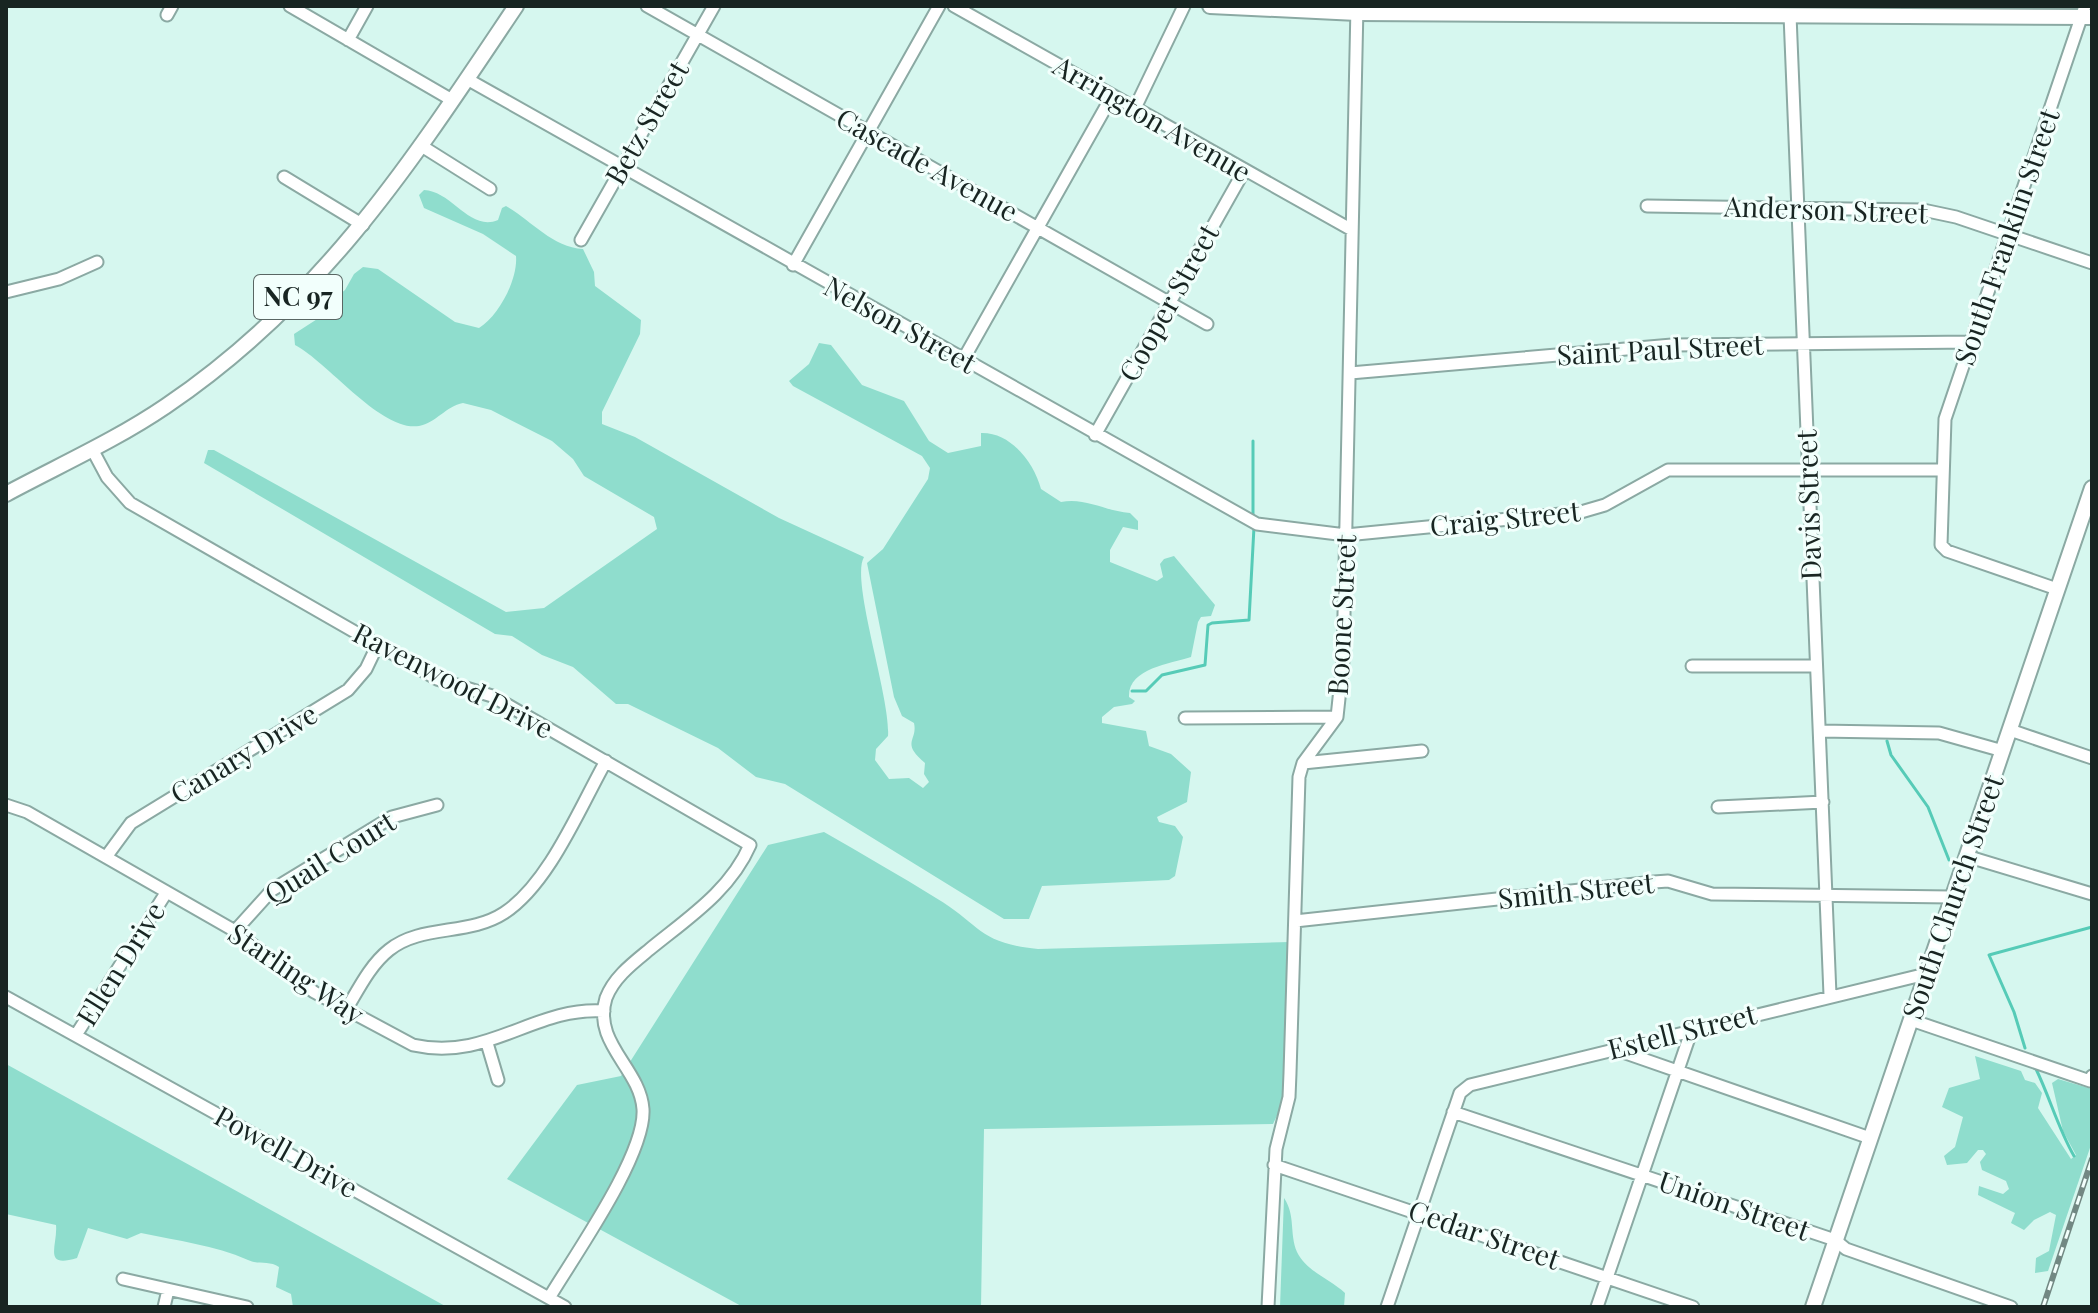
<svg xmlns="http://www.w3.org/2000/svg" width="2098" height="1313" font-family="'Playfair Display',serif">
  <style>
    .green { fill: #8fddcd }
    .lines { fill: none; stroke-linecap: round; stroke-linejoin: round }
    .stream { stroke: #56cbb7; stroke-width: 3 }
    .minor-casing { stroke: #8ba9a3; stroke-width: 15 }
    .major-casing { stroke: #8ba9a3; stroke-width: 18 }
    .minor { stroke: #fff; stroke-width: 11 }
    .major { stroke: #fff; stroke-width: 14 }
    .rail-casing { stroke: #728883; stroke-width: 6 }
    .rail { stroke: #f2fffc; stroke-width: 3; stroke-dasharray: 9; stroke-linecap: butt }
    .labels { text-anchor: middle; stroke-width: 6; stroke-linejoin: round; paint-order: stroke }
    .shield { fill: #f2fffc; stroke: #596663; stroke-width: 2 }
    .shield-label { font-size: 26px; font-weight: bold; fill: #182522 }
    .street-label { font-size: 28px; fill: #182522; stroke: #f2fffc }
  </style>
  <rect width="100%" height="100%" fill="#d6f7ef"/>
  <path class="green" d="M424,190C452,191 470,232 498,220L502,208L506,206C531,220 552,247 583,249L594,272L595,286L641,320L640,334L602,412V424L635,437L779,518L864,557C850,580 891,698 888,736L876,749L875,760L889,779L909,778L923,788L929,782L924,774L925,763C900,742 918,741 914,723L902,716L894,697L867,563L883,549L928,479L930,468L922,456L793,386L789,381L809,364L819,343L831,345L862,385L904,401L929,441L948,453L981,446V433C1011,432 1034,463 1041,489L1061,502C1085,497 1105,511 1130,513L1138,521V530L1123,527L1110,550V562L1157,581L1163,577L1160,564L1164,559L1174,556L1215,605L1211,616L1201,617L1198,622L1191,657C1170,664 1128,668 1129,697L1135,701L1132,704L1114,707L1102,717V723L1146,731L1149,746L1171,754L1191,772L1187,802L1157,817L1159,822L1175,826L1183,837L1175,876L1169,880L1042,886L1029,919H1004L785,784L756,777L718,748L628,704H616L573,667L542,655L512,636L495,634L204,463L208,450H214L506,612L544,608L657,529L654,517L584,476L573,459L552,441L491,410L463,403C446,406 436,423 419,426C381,432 329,363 295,345L294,334L325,314L330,302L345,290L354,274L363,267L378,269L455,322L479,328C499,316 518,279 516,256L483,234L424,208L419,195Z
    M824,832C862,854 899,875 936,898C981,925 978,943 1038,949L1290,942L1283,1103L1273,1124L984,1129L981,1307H743L507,1179L577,1085L621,1076L768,845Z
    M1975,1056L2021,1071L2025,1080L2035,1083L2042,1093L2038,1108L2071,1159L2076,1155L2063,1131L2052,1083L2058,1079L2092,1089V1142L2048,1271L2035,1273L2036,1258L2049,1251L2056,1215L2050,1212L2034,1220L2024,1230L2011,1223L2015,1213L1978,1195L1979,1186L2003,1194L2009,1189L2006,1181L1982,1170L1980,1162L1986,1154L1983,1150H1978L1967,1163L1947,1165L1944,1156L1955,1147L1963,1117L1942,1107L1949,1088L1980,1079Z
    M6,1064L447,1307H293L291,1294L276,1287L279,1267C269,1260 258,1265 248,1260C214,1245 178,1241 141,1233L127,1239L88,1228L77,1258C42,1269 58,1245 56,1225L6,1214Z
    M1284,1198C1296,1216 1289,1233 1297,1252C1306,1271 1330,1279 1345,1293L1344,1307H1280Z"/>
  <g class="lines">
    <path class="stream" d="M1253,516V441
      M1132,691H1146L1162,675L1205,665L1208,625L1212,623L1249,620L1254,527
      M1887,741L1891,755L1928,807L1949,860
      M2025,1048L2014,1012L1989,955L2092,927
      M2036,1069C2050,1098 2058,1128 2074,1156"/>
    <defs>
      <path id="minor" d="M290,6L452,100
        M647,6L1207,324
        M954,6L1352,230
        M167,15L172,6
        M1790,15L1830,995
        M348,40L367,6
        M467,79L1257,524L1346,535L1581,512L1605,505L1668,470H1941
        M1135,108L1184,6
        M420,145L490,189
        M284,177L363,225
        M1647,206L1923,210L1956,217L2092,263
        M581,240L714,6
        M793,265L939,6
        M6,292L59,279L97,262
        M963,360L1112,96
        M1350,373L1672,345L1972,342
        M1095,435L1244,171
        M92,449L107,477L130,503L437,679L492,696L750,845C730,891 688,918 650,949C633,963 614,977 606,998C592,1043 640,1068 643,1109C646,1155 574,1256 549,1298
        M2057,589L1947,551L1941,545L1945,419L2085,6
        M1692,666H1816
        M1185,718L1337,717
        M2010,730L2092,758
        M1820,731L1939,733L2003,751
        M1303,763L1422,751
        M6,805L27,812L235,931L314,992L413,1045C489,1062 534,1006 604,1011
        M1718,807L1823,802
        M1966,856L2092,894
        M106,857L131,823L348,690L366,669L377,646
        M1295,921L1654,882L1668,881L1712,894L1951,897
        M235,931L272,890L392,817L437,805
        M6,997L565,1307
        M346,1010C358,990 370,965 389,950C421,924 469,936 504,913C549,884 580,807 606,761
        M1911,1020L2090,1081L2092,1076
        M76,1035L166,893
        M487,1043L498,1080
        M1614,1049L1870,1138
        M1453,1112L1835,1240L1846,1249L2011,1307
        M1274,1165L1693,1307
        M123,1279L247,1307
        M164,1307L168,1290
        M1268,1307L1276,1149L1289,1097L1290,1073L1299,777L1303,763L1337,717L1343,661L1357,6
        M1387,1307L1460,1093L1470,1085L1926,974
        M1597,1307L1692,1029"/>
      <path id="major" d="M1210,6L1357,13L2092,17
        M6,494C60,465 116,440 166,406C324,299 412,161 516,6
        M1813,1307L2092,488"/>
    </defs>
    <use href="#minor" class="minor-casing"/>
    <use href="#major" class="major-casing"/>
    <use href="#minor" class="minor"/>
    <use href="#major" class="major"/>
    <defs>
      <path id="rail" d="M2043,1307L2092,1159"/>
    </defs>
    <use href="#rail" class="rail-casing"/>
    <use href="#rail" class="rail"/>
  </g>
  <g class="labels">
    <rect class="shield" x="254" y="275" width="88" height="44" rx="6"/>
    <g class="shield-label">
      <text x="298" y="306">NC 97</text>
    </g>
    <g class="street-label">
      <text transform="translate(1152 119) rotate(30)" y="10">Arrington Avenue</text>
      <text transform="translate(647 123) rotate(-60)" y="10">Betz Street</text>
      <text transform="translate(927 165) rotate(29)" y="10">Cascade Avenue</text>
      <text transform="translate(1826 210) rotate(2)" y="10">Anderson Street</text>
      <text transform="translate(2007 237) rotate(-71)" y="10">South Franklin Street</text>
      <text transform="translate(1169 303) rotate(-61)" y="10">Cooper Street</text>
      <text transform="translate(900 325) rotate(29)" y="10">Nelson Street</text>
      <text transform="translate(1660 350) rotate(-3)" y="10">Saint Paul Street</text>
      <text transform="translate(1809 505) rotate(-92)" y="10">Davis Street</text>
      <text transform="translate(1505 519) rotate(-6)" y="10">Craig Street</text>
      <text transform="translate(1342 615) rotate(-87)" y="10">Boone Street</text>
      <text transform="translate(453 681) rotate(27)" y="10">Ravenwood Drive</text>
      <text transform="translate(244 754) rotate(-31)" y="10">Canary Drive</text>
      <text transform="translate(330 858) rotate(-32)" y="10">Quail Court</text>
      <text transform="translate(1576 891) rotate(-6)" y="10">Smith Street</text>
      <text transform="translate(1953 897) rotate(-71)" y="10">South Church Street</text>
      <text transform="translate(121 964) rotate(-58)" y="10">Ellen Drive</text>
      <text transform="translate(296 974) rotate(34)" y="10">Starling Way</text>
      <text transform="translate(1682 1032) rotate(-14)" y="10">Estell Street</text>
      <text transform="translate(286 1152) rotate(29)" y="10">Powell Drive</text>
      <text transform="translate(1734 1206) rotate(19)" y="10">Union Street</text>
      <text transform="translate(1484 1235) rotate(19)" y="10">Cedar Street</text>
    </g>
  </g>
  <rect width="2098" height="1313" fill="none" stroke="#182522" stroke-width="16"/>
</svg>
